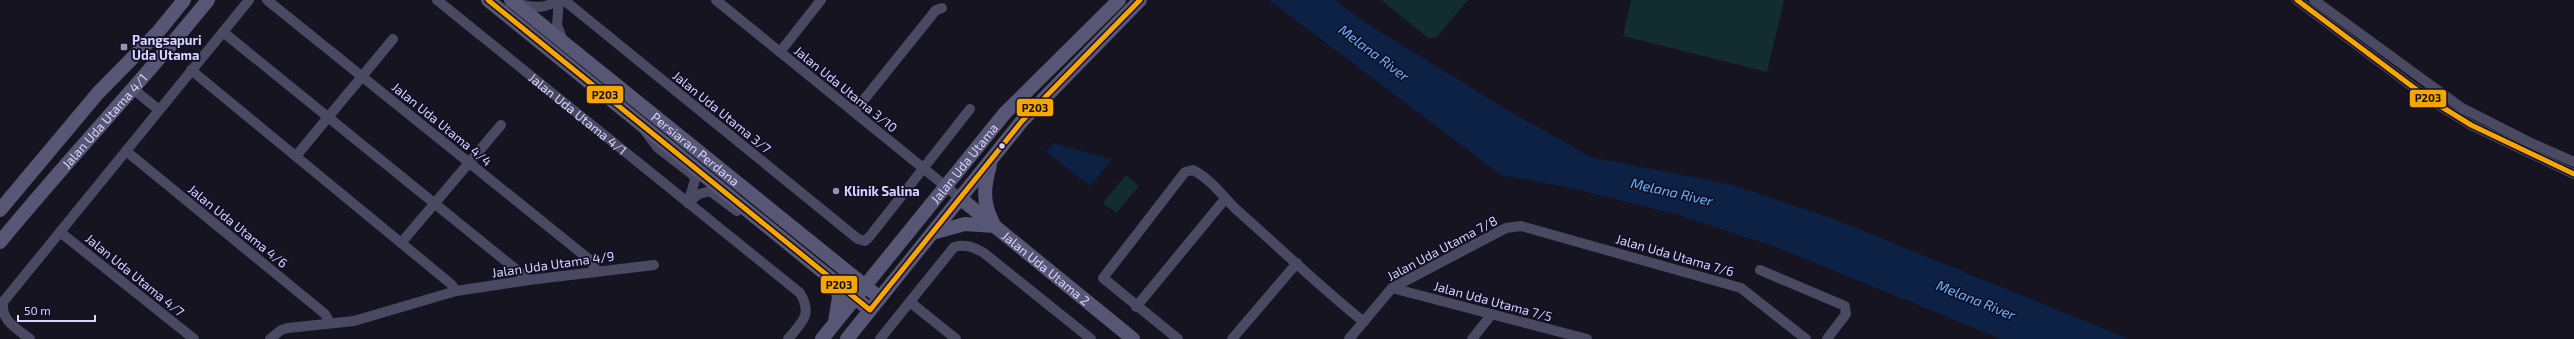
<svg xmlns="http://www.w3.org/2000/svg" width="2574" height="339" font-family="'Exo 2',sans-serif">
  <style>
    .green { fill: #132c2d }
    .water { fill: #0d2144 }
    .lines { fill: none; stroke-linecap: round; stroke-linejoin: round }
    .street { stroke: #4a4962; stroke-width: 10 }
    .secondary { stroke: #575674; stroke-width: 14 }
    .bus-1-casing { stroke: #130f26; stroke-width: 8 }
    .bus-1 { stroke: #f7a600; stroke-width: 5 }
    .poi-dot { fill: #9591b1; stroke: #130f26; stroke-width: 1.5 }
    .bus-dot { fill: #d9d4ff; stroke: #130f26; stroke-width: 1.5 }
    .labels { text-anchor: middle; stroke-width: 3.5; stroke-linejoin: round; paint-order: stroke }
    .poi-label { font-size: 13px; font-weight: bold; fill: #d9d4ff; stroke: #130f26; text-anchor: start }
    .street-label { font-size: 13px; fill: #d9d4ff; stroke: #130f26 }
    .water-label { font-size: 14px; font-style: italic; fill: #62b6ff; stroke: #130f26 }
    .line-badge { stroke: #130f26; stroke-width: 1.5 }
    .pale-badge-label { font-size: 11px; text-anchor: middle; font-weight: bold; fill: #111 }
  </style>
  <rect width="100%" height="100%" fill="#161421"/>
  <path class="green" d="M1381,0H1468L1436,38H1428Z
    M1631,0H1784L1767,72L1623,36Z
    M1126,175L1139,186L1116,213L1103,203Z"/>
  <path class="water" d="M1269,0H1335L1363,21L1506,109L1591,157L1733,185L1834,219L2129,339H2001L1776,247L1675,214L1571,188L1501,175Z
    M1053,143L1112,159L1090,186L1046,151Z"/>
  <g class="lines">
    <g class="street">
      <path d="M267,0L590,260L597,271"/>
      <path id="s1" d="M437,0L800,293C813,315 802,322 788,339"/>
      <path d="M559,0L557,25L563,41"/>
      <path d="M564,0L858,239L865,241L870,236L970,109"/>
      <path d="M716,0L960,198"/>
      <path d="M2297,0L2429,99L2471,125L2574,174"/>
      <path d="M2314,0L2462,108L2529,142L2574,162"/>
      <path d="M517,4C536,7 542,10 559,0"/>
      <path d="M223,32L529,280"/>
      <path d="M780,52L821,0"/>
      <path d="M191,70L451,284L456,291"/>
      <path d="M132,88L159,110"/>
      <path d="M854,112L936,10L942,8"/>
      <path d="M646,132L657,147L693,175L695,180L688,203"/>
      <path d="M126,151L325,314L330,323"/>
      <path d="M296,156L393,39"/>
      <path d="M688,203L699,194L710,191L737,211"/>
      <path d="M60,232L194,339"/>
      <path d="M401,243L501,125"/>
      <path d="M1760,270L1845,306L1846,314L1827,339"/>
      <path d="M1392,288L1587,339"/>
      <path d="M910,302L956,339"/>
      <path d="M1136,307L1225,199"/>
      <path d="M30,339C16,328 1,321 3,302L249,0"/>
      <path d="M270,339L281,330L288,328L354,321L456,291L529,280L654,265"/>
      <path d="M880,339L954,247C966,244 974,247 984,253L1091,339"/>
      <path d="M1178,339L1103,278L1185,172L1193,170C1211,179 1223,197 1238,211C1280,248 1320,287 1364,322"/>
      <path d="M1232,339L1297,263"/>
      <path d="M1349,339L1392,288L1506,228L1521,226L1741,288L1806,339"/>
      <path d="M1472,339L1492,314"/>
    </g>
    <g class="secondary">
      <path d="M488,0L870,310"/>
      <path id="s2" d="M511,0L880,298"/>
      <path d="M990,165C984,187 982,202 993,223"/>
      <path id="s3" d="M960,198L1133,339"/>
      <path d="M0,210L98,93L158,32L184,0"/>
      <path d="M932,233L965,224L994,226"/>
      <path id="s4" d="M0,242C68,159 141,83 208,0"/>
      <path d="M835,322L839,297L836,282"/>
      <path id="s5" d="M822,339L1005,113L1119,0"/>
      <path d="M847,339L1022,121L1140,0"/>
    </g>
    <defs>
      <path id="bus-1" d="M488,0L870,310L1022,121L1140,0
        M2297,0L2429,99L2471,125L2574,174"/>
    </defs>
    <use href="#bus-1" class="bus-1-casing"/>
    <use href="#bus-1" class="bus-1"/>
  </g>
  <g class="poi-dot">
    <rect x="120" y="43" width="8" height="8" rx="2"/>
    <circle cx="836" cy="191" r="4"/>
  </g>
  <circle class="bus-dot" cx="1002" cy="146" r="3.5"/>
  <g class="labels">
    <g class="poi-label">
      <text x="132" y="45">Pangsapuri<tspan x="132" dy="15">Uda Utama</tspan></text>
      <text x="844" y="196">Klinik Salina</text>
    </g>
    <g class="street-label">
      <text transform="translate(846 89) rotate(39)" y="5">Jalan Uda Utama 3/10</text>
      <text transform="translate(722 112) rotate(39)" y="5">Jalan Uda Utama 3/7</text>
      <text dy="5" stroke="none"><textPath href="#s1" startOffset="181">Jalan Uda Utama 4/1</textPath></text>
      <text dy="5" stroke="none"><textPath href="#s4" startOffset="160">Jalan Uda Utama 4/1</textPath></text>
      <text transform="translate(442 124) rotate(39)" y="5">Jalan Uda Utama 4/4</text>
      <text dy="5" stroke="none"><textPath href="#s2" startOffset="237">Persiaran Perdana</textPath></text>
      <text dy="5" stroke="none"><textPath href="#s5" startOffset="226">Jalan Uda Utama</textPath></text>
      <text transform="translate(238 226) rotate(39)" y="5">Jalan Uda Utama 4/6</text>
      <text transform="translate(1442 248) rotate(-28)" y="5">Jalan Uda Utama 7/8</text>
      <text transform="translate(1675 255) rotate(16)" y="5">Jalan Uda Utama 7/6</text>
      <text transform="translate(553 264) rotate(-8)" y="5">Jalan Uda Utama 4/9</text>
      <text dy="5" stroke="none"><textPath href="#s3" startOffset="111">Jalan Uda Utama 2</textPath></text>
      <text transform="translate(135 275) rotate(39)" y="5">Jalan Uda Utama 4/7</text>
      <text transform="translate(1493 301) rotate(15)" y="5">Jalan Uda Utama 7/5</text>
    </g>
    <g class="water-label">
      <text transform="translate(1374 53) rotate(37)" y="5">Melana River</text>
      <text transform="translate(1672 192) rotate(13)" y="5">Melana River</text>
      <text transform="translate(1976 300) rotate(22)" y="5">Melana River</text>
    </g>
  </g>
  <g class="line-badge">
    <rect x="586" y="85" width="38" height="19" rx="4" fill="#f7a600"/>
    <rect x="2409" y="89" width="38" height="19" rx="4" fill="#f7a600"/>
    <rect x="1016" y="98" width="38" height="19" rx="4" fill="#f7a600"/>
    <rect x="820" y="275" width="38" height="19" rx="4" fill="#f7a600"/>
  </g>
  <g class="pale-badge-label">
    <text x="605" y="99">P203</text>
    <text x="2428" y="102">P203</text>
    <text x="1035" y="112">P203</text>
    <text x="839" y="289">P203</text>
  </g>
  <path d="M18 315v6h77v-6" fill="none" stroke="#d9d4ff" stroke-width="2"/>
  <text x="24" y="315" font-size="12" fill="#d9d4ff" stroke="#130f26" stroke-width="3" paint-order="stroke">50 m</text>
</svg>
